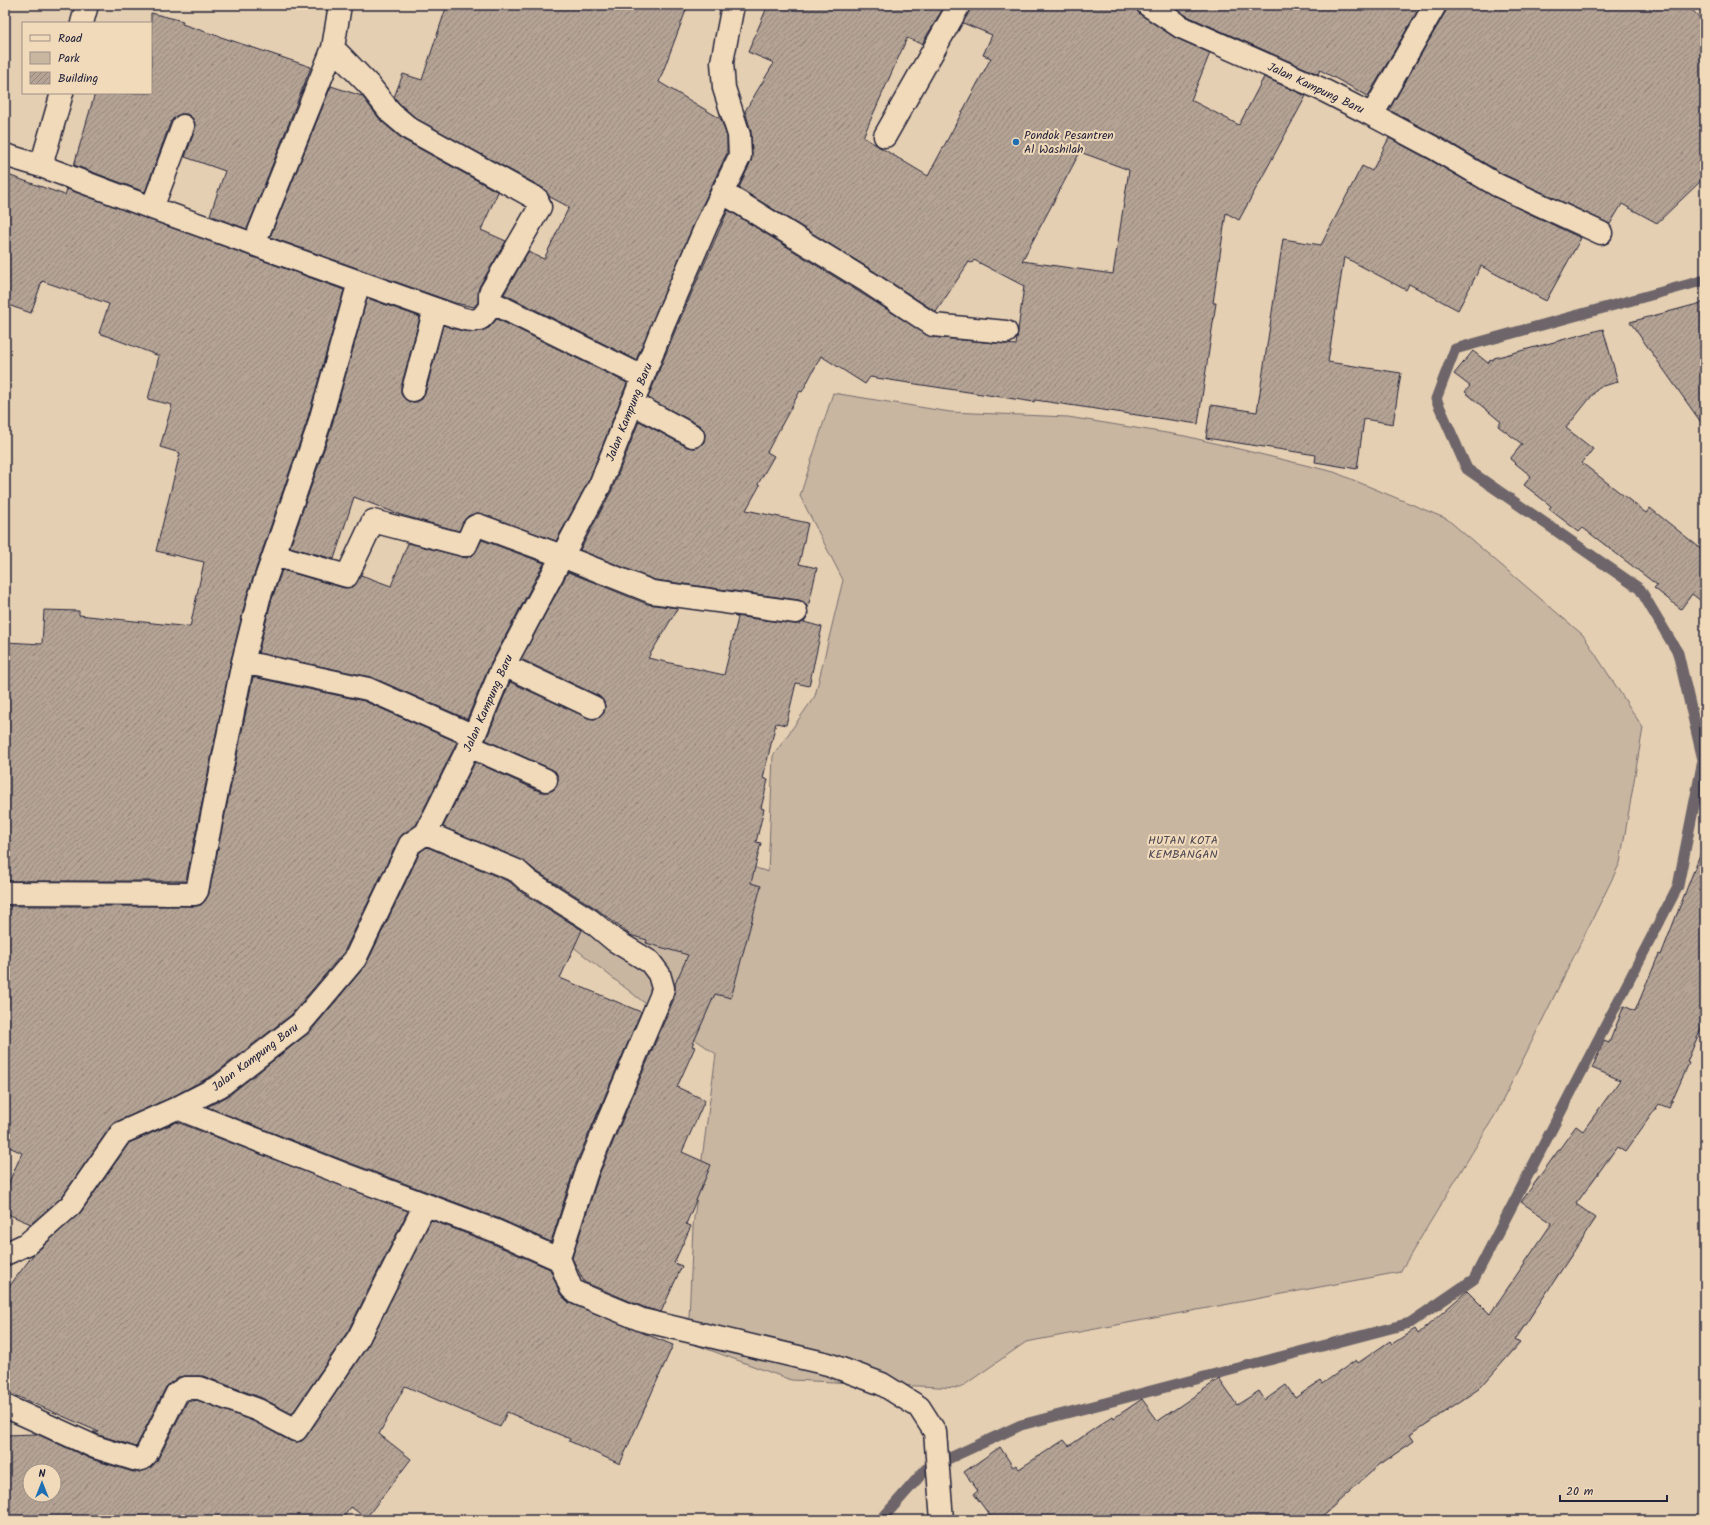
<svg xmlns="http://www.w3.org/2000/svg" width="1710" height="1525" font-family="Kalam,sans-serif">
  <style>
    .green { fill: #c8b6a1; stroke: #756c6e }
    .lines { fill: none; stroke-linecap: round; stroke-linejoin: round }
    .stream { stroke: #6d6569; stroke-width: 11 }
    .building { fill: url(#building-hatch); stroke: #22223b; fill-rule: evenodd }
    .minor-casing { stroke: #22223b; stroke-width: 25 }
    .minor { stroke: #f1daba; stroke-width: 22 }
    .poi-dot { fill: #1f6fb2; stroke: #f1daba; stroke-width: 1.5 }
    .labels { text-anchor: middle; stroke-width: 4; stroke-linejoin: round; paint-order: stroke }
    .street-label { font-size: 12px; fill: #22223b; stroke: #f1daba }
    .poi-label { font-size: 12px; fill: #22223b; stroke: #f1daba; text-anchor: start }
    .park-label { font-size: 12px; fill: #4c4754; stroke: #f1daba }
  </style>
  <defs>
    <pattern id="building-hatch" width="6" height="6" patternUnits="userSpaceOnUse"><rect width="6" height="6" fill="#b5a495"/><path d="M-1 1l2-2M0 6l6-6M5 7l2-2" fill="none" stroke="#93857b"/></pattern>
  </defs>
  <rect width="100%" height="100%" fill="#e5cfb2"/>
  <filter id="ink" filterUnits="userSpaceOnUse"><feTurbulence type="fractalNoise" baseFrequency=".025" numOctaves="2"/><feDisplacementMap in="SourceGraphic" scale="8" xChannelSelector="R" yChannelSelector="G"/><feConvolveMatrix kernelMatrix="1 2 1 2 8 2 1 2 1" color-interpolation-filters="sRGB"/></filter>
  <g filter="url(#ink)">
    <path class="green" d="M833,393L950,412L1068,417L1185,436L1334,472L1447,519L1583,635L1643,728L1620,863L1498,1110L1400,1272L1026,1342L960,1388L791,1380L688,1342L693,1226L716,1054L656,1012L562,938L646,831L768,872L773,756L815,696L843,580L800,496Z"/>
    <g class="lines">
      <path class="stream" d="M881,1520L926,1469L1021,1425L1410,1323L1474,1279L1678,886L1703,760L1678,653L1640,589L1467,469L1436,399L1455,349L1705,280"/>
    </g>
    <path class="building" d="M447,5H688L659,82L721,119L727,137V153L696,219L636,360L504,294L528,252L544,259L569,207L550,197L543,188L417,119L400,104L394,97L403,74L422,80Z
      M768,5H945L922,44L907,38L863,137L928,176L991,58L983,55L992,35L963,23L971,5H1136L1137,11L1141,15L1174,37L1210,53L1191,100L1239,125L1264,77L1306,96L1239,220L1226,213L1213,303H1216L1198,424L1035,400L1034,402L870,377L865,384L821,356L802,392L800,391L767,452L774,456L758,484L760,485L746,510L808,523L799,564L817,568L808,608L804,602L798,600L655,580L580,550L612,490L639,421L687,447L694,448L699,447L704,442L705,435L704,430L699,425L648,398L675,331L728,210L931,337L1016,345L1024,286L974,260L972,263L969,262L936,312L875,272L739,188L751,161L752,155L751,131L745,111L774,63L748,52ZM1080,152L1129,170L1113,274L1022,261Z
      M1171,5H1421L1368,96L1320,70L1318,74L1187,16Z
      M1447,5H1688L1705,24V177L1657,223L1622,204L1610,224L1503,174L1442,138L1389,110L1446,11Z
      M151,13L183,21L182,24L311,67L247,229L210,215L225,171L185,157L195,130V124L192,118L187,114H181L175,117L171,121L145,192L74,165L95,93H151Z
      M331,86L362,96L381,121L402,139L498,192L481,230L506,241L479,287L478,302L474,307L455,303L270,237Z
      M1389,138L1430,160L1492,196L1581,238L1546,301L1481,266L1458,310L1409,284L1406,290L1344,257L1328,362L1401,373L1393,424L1364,419L1357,469L1315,462L1316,455L1206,438L1211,405L1257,412L1283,239L1321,245L1362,166L1372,171Z
      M5,174L65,195L67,189L344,290L306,424L247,595L231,660L186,881H5V642L42,644L44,610L79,611V615L190,627L204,562L156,551L180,453L160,447L172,405L148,399L159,356L99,333L109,304L42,281L31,313L5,304Z
      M367,298L420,317L401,387V394L404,398L409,402H417L422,399L425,394L443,325L463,331L477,332L489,328L497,319L627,383L589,480L556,541L478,513L468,516L463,522L459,531L401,515L354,497L334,559L290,547L330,432Z
      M1705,302V428L1630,322Z
      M1603,329L1618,382L1599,387L1566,428L1593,449L1582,463L1646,513L1650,508L1705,552V604L1692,594L1681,609L1654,588L1657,585L1583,528L1579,532L1549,509L1551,506L1524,485L1531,476L1510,459L1522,444L1498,426L1501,422L1465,392L1470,386L1454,374L1473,351L1488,363L1491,359L1493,360L1494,358Z
      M482,540L544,563L489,667L467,719L371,677L258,653L271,602L282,570L344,588L354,586L361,575L391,586L408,543L466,558L473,555Z
      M568,572L647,604L678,608L648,658L724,675L738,618L734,616L794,624H800L805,621L804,622L822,627L809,686L796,683L786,725L776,723L763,778L768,780L761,808L764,809L756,842L761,843L751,883L761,886L731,998L715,994L692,1046L695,1047L677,1087L705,1100L682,1152L711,1165L686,1224L691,1226L674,1263L682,1266L661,1312L646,1308L584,1282L572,1258L599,1175L673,1001L675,991V984L688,955L646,943L647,940L630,935L597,909L536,871L522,860L443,827L475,762L541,792H547L553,790L557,785L558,778L556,772L551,769L486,740L510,682L588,718L594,719L600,717L604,713L605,706L603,700L599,696L521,659Z
      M253,677L364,701L457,742L416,825L403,834L399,839L344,952L291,1015L213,1075L172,1097L116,1122L111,1126L62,1197L31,1224L5,1213V1191L22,1153L5,1145V906H195L201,905L205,901L209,893Z
      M427,847L510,882L521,892L582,930L560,978L641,1012L575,1166L551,1242L500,1219L350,1163L207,1107L228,1096L310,1032L366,965L420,852Z
      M1703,847L1705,848V1019L1687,1062L1689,1063L1669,1108L1659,1104L1625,1152L1617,1147L1576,1204L1596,1218L1515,1340L1520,1343L1480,1388L1410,1435L1414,1441L1379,1465L1318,1520H993L974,1494L978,1491L964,1472L1000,1447L1013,1467L1016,1465L1019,1469L1064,1440L1069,1446L1113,1416L1114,1418L1142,1399L1158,1421L1219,1379L1237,1405L1259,1391L1265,1400L1286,1385L1295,1398L1320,1381L1322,1384L1356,1360L1358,1363L1390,1341L1392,1344L1415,1329L1418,1334L1467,1291L1490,1314L1552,1223L1521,1202L1576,1126L1583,1131L1620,1080L1592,1068L1604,1041L1609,1043L1624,1006L1635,1011L1659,954L1661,955Z
      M177,1122L408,1211L348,1331L292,1414L262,1398L203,1376H185L178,1377L166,1387L136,1447L99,1435L93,1432H99L5,1391V1292L33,1255L81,1212L129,1143Z
      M431,1220L491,1243L550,1269L560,1293L569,1303L673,1345L620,1464L569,1441L570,1439L507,1412L500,1427L405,1386L379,1434L411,1459L366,1518L351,1507L341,1520H22V1516L5,1517V1435L37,1434L91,1459L133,1472H139L150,1468L157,1461L187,1402L197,1400L253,1421L290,1441L296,1442L302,1441L306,1437L369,1344ZM30,1471H54V1495H30Z"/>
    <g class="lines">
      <defs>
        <path id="minor" d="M1148,5L1181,27L1319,88L1372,115L1435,5
          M82,23L87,5
          M333,48L370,86L391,113L410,129L537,199L540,207L490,293V300L493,303L643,377
          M1372,115L1436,149L1497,185L1601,233
          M885,136L959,5
          M5,155L41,166L152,208L435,309L413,390
          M41,166L62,93
          M722,192L868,282L933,325L1006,332
          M152,208L183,126
          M254,244L333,48L340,5
          M435,309C445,312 471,325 481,318C485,315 489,308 493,303
          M632,403L693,436
          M274,555L318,428L359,282
          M243,662L368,689L474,736
          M504,665L593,707
          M469,746L546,780
          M426,833L517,871L528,881L590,920L614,940L650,962L659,974L663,988L661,996L587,1171L559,1258
          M5,893L195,894L197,891L243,662L259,598L274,555L347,576L373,521L464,545H466L474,527L478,525L562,556L652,592L796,612
          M177,1108L346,1175L496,1231L556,1258H559L571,1288L577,1293L642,1320L828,1364L882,1384L919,1407L935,1432L942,1520
          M5,1254L27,1244L71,1205L121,1133L177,1108L220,1086L300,1024L355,959L410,844L426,833L474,736L500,673L600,485L663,326L707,224L740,156L739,135L724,88L722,62L733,5
          M5,1406L95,1447L137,1460L142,1459L146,1455L177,1393L185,1388H199L258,1410L296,1430L359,1337L425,1205"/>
      </defs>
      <use href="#minor" class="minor-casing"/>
      <use href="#minor" class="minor"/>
    </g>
  </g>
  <circle class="poi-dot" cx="1016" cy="142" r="4"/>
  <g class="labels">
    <g class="street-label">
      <text transform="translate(1316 88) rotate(25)" y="4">Jalan Kampung Baru</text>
      <text transform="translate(629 412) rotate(-68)" y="4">Jalan Kampung Baru</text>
      <text transform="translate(488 703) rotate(-66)" y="4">Jalan Kampung Baru</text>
      <text transform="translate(255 1057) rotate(-37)" y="4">Jalan Kampung Baru</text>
    </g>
    <g class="poi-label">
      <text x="1024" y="139">Pondok Pesantren<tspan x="1024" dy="14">Al Washilah</tspan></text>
    </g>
    <g class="park-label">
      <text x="1183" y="844">HUTAN KOTA<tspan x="1183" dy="14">KEMBANGAN</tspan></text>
    </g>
  </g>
  <rect width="1710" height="1525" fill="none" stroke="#f1daba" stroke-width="20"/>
  <rect x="10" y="10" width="1690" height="1505" fill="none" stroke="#22223b" stroke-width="1.5" filter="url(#ink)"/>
  <rect x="22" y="22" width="130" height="72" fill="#f1daba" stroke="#9e9087"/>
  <rect x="30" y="35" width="20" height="6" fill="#f1daba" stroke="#9e9087"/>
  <text x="58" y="42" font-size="12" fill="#22223b">Road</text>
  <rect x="30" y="52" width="20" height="12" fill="#c8b6a1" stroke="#9e9087"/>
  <text x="58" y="62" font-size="12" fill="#22223b">Park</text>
  <rect x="30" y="72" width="20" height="12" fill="url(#building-hatch)" stroke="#9e9087"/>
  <text x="58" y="82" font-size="12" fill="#22223b">Building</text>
  <g transform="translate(42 1483)"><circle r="19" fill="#f1daba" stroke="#9e9087"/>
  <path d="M0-3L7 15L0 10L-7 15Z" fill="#1f6fb2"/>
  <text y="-6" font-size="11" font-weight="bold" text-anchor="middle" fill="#22223b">N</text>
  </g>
  <path d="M1560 1495v6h107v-6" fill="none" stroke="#22223b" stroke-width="2"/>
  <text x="1566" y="1495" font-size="12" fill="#22223b" stroke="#f1daba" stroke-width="3" paint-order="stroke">20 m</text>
</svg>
